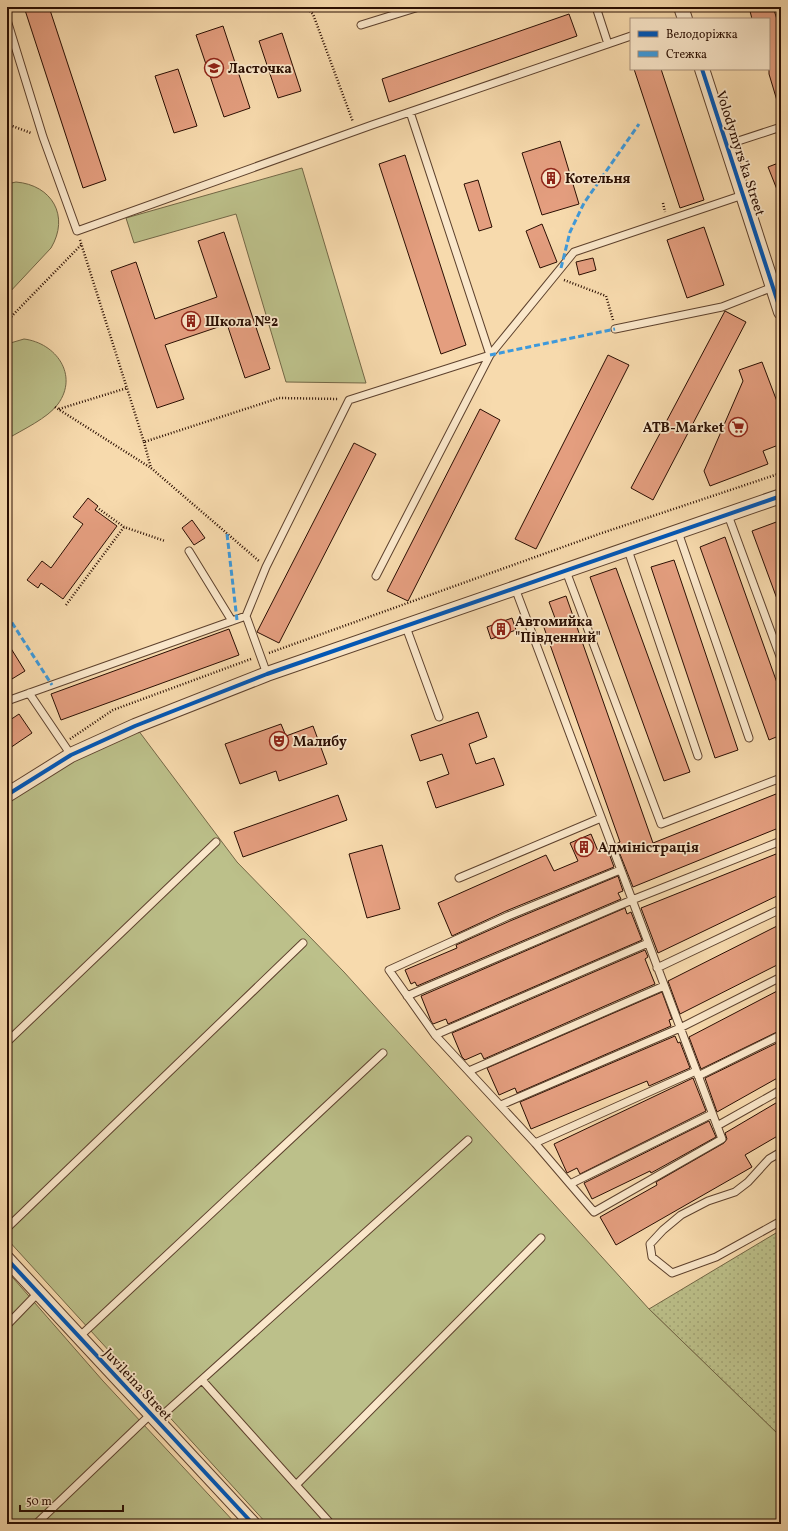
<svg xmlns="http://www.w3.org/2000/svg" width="788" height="1531" font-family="Vollkorn,serif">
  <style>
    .grass { fill: url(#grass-dots); stroke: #736746 }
    .garden { fill: #bcc08a; stroke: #736746 }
    .building { fill: #e49e7f; stroke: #2a0e02 }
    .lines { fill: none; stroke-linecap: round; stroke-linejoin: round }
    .service-casing { stroke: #5d412d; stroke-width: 9 }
    .minor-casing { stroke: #5d412d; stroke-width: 16 }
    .path { stroke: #2a0e02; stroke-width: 2.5; stroke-dasharray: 1 2; stroke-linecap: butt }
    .service { stroke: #fae7ca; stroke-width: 7 }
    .minor { stroke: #fae7ca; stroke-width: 14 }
    .quiet { stroke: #3d9add; stroke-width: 3; stroke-dasharray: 6 3; stroke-linecap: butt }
    .cycleway-casing { stroke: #fae7ca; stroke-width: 6 }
    .cycleway { stroke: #0057b8; stroke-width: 4 }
    .labels { text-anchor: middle; stroke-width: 3.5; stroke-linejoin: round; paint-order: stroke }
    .poi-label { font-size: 14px; font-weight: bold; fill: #2a0e02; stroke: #fae7ca; text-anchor: start }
    .street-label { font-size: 14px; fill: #2a0e02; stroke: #fae7ca }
  </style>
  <defs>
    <pattern id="grass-dots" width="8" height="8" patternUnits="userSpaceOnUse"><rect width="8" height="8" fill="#bcc08a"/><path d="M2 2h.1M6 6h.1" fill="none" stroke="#a2a475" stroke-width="1.8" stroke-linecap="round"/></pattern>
  </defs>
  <rect width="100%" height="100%" fill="#f7daad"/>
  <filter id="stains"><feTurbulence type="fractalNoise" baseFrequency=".005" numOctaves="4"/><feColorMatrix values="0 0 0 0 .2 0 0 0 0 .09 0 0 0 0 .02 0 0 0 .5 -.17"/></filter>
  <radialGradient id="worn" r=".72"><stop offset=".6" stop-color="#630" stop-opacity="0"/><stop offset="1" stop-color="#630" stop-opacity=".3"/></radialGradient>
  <path class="grass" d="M781,1230V1437L649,1309Z"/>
  <path class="garden" d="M302,168L366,383L286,382L236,214L134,243L126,218Z
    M16,182C52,185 70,216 51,248L7,295V184Z
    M24,339C56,343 79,375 58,404C48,418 22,430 7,439V344Z
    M135,726L237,862L344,972L649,1309L781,1437V1524H267L7,1239V795Z
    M7,1271L103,1381L236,1524H7Z"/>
  <path class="building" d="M24,7H49L106,180L83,188Z
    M749,7H773L781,32V104H778L769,74V19H752Z
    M569,14L577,36L389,102L382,79Z
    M223,26L250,108L224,117L196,35Z
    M282,33L301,91L278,98L259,41Z
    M178,69L197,126L174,133L155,76Z
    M634,69H661L704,200L680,208Z
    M560,141L579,204L542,215L522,153Z
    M405,155L466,345L441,354L379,164Z
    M781,162V197H780L768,167Z
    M478,180L492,227L479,231L464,184Z
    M542,224L557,262L540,268L526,231Z
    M704,227L724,285L687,298L667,240Z
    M224,232L270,369L245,378L227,324L165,345L184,399L157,408L111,271L136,262L155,319L217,297L198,241Z
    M593,258L596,270L579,275L576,262Z
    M725,311L746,322L653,500L631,488Z
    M608,355L629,365L536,549L515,539Z
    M762,362L781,412V444L763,451L768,464L710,486L704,471L743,381L739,370Z
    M480,409L500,420L408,601L387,591Z
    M354,443L376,454L279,643L257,632Z
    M88,498L98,506L95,510L117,526L63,599L41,583L38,588L27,580L42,561L51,568L83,524L73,517Z
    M192,520L205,538L194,545L182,528Z
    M779,521L781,527L780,607L752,531Z
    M725,537L781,694V735L769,740L700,547Z
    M674,560L738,750L715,758L651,567Z
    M616,568L690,772L664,781L590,577Z
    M566,596L653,843L781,792V827L633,887L616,844L620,842L542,622L555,618L549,602Z
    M512,618L516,630L491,639L487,627Z
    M229,629L239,655L61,720L51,694Z
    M7,642L25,671L7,682Z
    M478,712L487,737L469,744L476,764L494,758L504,785L436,808L427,782L449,774L442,754L420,761L411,735Z
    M19,714L32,733L7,750V722Z
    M281,724L286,736L313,726L327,764L279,781L276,771L240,784L225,744Z
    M338,795L347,820L243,857L234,832Z
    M591,834L598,851L607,848L614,867L506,911L452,936L438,903L546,855L554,871L578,861L570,843Z
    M382,845L400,909L367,918L349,854Z
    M781,852V894L658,953L641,908Z
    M618,876L623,891L618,893L621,899L417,986L415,982L411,984L405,970L457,948L456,945L510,921Z
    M625,908L627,914L631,912L642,940L448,1024L446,1019L433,1024L431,1021L421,996Z
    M781,924V963L680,1014L668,981Z
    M645,950L648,957L645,959L655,984L484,1059L481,1053L465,1060L462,1057L452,1033Z
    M781,989V1030L701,1069L689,1037Z
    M662,992L672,1019L669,1020L671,1026L517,1093L515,1088L499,1095L487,1068Z
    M675,1036L678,1043L680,1042L690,1068L649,1086L647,1081L531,1129L520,1102Z
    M781,1041V1076L717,1112L705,1078Z
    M693,1078L706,1111L580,1174L577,1168L567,1173L554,1144Z
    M781,1100V1134L745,1155L752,1167L616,1245L600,1217L657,1185L656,1182L724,1143L727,1139L725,1133Z
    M709,1121L716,1137L651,1173L650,1171L592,1199L584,1183Z"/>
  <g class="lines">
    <defs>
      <path id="service" d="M596,7L608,44
        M7,20L43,137L77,231L372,125L631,36
        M361,25L419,7
        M726,145L781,127
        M615,329L722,307L773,287
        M728,515L781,659
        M678,532L749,738
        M628,550L698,756
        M189,551L232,621
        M566,571L661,824L781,778
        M376,576L490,355L410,112
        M515,588L722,1139L594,1212L535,1143L435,1035L389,970L508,916L620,870
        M406,627L439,717
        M267,674L246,616L266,567L349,400L490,355L574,252L743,195
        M29,693L71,755
        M7,701L246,616
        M459,878L601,818
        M657,968L781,909
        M407,996L632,900L781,841
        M435,1035L648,943
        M7,1042L216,842
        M469,1071L664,986
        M698,1076L781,1035
        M501,1105L680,1028L781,977
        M717,1126L781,1090
        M535,1143L696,1071
        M781,1152L769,1159L748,1182L735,1192L708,1201L681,1215L663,1230L650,1244L652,1257L672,1273L716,1257L781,1221
        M570,1184L712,1114
        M7,1228L303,943
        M7,1325L38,1293
        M79,1337L383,1053
        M202,1380L331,1524
        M157,1420L468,1140
        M297,1484L541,1238
        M36,1524L151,1414"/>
      <path id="minor" d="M681,7L685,19
        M702,69L781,312
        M7,795L71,755L135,726L267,674L781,496
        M7,1259L253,1524"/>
    </defs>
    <use href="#service" class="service-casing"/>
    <use href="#minor" class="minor-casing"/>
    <path class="path" d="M305,7L313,14L353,122
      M7,124L31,133
      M663,203L665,212
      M80,240L144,442L279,398L339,399
      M564,280L606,296L613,320
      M7,321L81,245
      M55,407L151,468
      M59,409L127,388
      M144,442L151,468L259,561
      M99,509L124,527L165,541
      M66,605L124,527
      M269,653L599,534L781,473
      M70,739L113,710L251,659"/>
    <use href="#service" class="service"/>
    <use href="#minor" class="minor"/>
    <path class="quiet" d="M7,183V184
      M561,268L570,232L584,203L639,124
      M490,355L615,329
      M227,534L237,620
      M7,615L52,685"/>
    <defs>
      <path id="cycleway" d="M702,69L781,312
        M7,795L71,755L135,726L267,674L781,496
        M7,1259L253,1524"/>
    </defs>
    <use href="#cycleway" class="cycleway-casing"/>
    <use href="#cycleway" class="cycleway"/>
  </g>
  <defs>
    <symbol id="school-ring" viewBox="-11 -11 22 22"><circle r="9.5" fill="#fae7ca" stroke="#8f2418" stroke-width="1.5"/><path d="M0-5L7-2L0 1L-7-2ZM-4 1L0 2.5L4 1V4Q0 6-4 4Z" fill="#8f2418"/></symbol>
    <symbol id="building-ring" viewBox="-11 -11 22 22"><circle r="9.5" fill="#fae7ca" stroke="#8f2418" stroke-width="1.5"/><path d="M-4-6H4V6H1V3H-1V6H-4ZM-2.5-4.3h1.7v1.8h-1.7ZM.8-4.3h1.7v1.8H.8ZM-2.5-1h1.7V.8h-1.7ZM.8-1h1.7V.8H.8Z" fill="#8f2418"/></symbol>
    <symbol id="supermarket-ring" viewBox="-11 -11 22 22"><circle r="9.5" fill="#fae7ca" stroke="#8f2418" stroke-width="1.5"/><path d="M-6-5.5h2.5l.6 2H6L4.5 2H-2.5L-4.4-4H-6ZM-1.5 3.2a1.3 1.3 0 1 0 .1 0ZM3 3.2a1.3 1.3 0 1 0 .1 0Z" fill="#8f2418"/></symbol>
    <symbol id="theatre-ring" viewBox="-11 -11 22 22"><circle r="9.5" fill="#fae7ca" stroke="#8f2418" stroke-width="1.5"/><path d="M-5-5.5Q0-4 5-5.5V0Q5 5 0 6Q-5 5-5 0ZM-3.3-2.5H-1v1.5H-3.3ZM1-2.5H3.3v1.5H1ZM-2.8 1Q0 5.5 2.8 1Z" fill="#8f2418"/></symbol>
  </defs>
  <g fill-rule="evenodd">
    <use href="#school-ring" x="203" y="57" width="22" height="22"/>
    <use href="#building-ring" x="540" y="167" width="22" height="22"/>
    <use href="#building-ring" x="180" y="310" width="22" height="22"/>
    <use href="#supermarket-ring" x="727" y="416" width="22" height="22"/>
    <use href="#building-ring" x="490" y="618" width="22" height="22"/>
    <use href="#theatre-ring" x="268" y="730" width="22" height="22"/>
    <use href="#building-ring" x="573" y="836" width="22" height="22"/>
  </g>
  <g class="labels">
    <g class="poi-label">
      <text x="228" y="73">Ласточка</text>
      <text x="565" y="183">Котельня</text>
      <text x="205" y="326">Школа №2</text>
      <text x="724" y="432" text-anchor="end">ATB-Market</text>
      <text x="515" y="626">Автомийка<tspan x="515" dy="16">"Південний"</tspan></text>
      <text x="293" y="746">Малибу</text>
      <text x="598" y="852">Адміністрація</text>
    </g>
    <g class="street-label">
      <text transform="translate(741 153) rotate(72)" y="5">Volodymyrs'ka Street</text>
      <text transform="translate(138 1384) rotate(47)" y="5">Juvileina Street</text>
    </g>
  </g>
  <rect width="788" height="1531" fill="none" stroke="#f7daad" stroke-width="24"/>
  <rect x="8" y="8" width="772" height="1515" fill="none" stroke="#2a0e02" stroke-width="2"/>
  <rect x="12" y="12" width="764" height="1507" fill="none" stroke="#2a0e02"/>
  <rect x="630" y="18" width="140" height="52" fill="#fae7ca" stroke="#a7907a"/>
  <rect x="638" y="31" width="20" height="6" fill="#0057b8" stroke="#a7907a"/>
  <text x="666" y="38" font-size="12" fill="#2a0e02">Велодоріжка</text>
  <rect x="638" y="51" width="20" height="6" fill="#3d9add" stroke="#a7907a"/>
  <text x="666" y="58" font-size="12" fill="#2a0e02">Стежка</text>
  <path d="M20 1505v6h103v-6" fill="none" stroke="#2a0e02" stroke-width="2"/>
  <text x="26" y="1505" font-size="12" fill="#2a0e02" stroke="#fae7ca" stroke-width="3" paint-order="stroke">50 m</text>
  <rect width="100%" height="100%" filter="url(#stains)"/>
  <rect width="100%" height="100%" fill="url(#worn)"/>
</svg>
